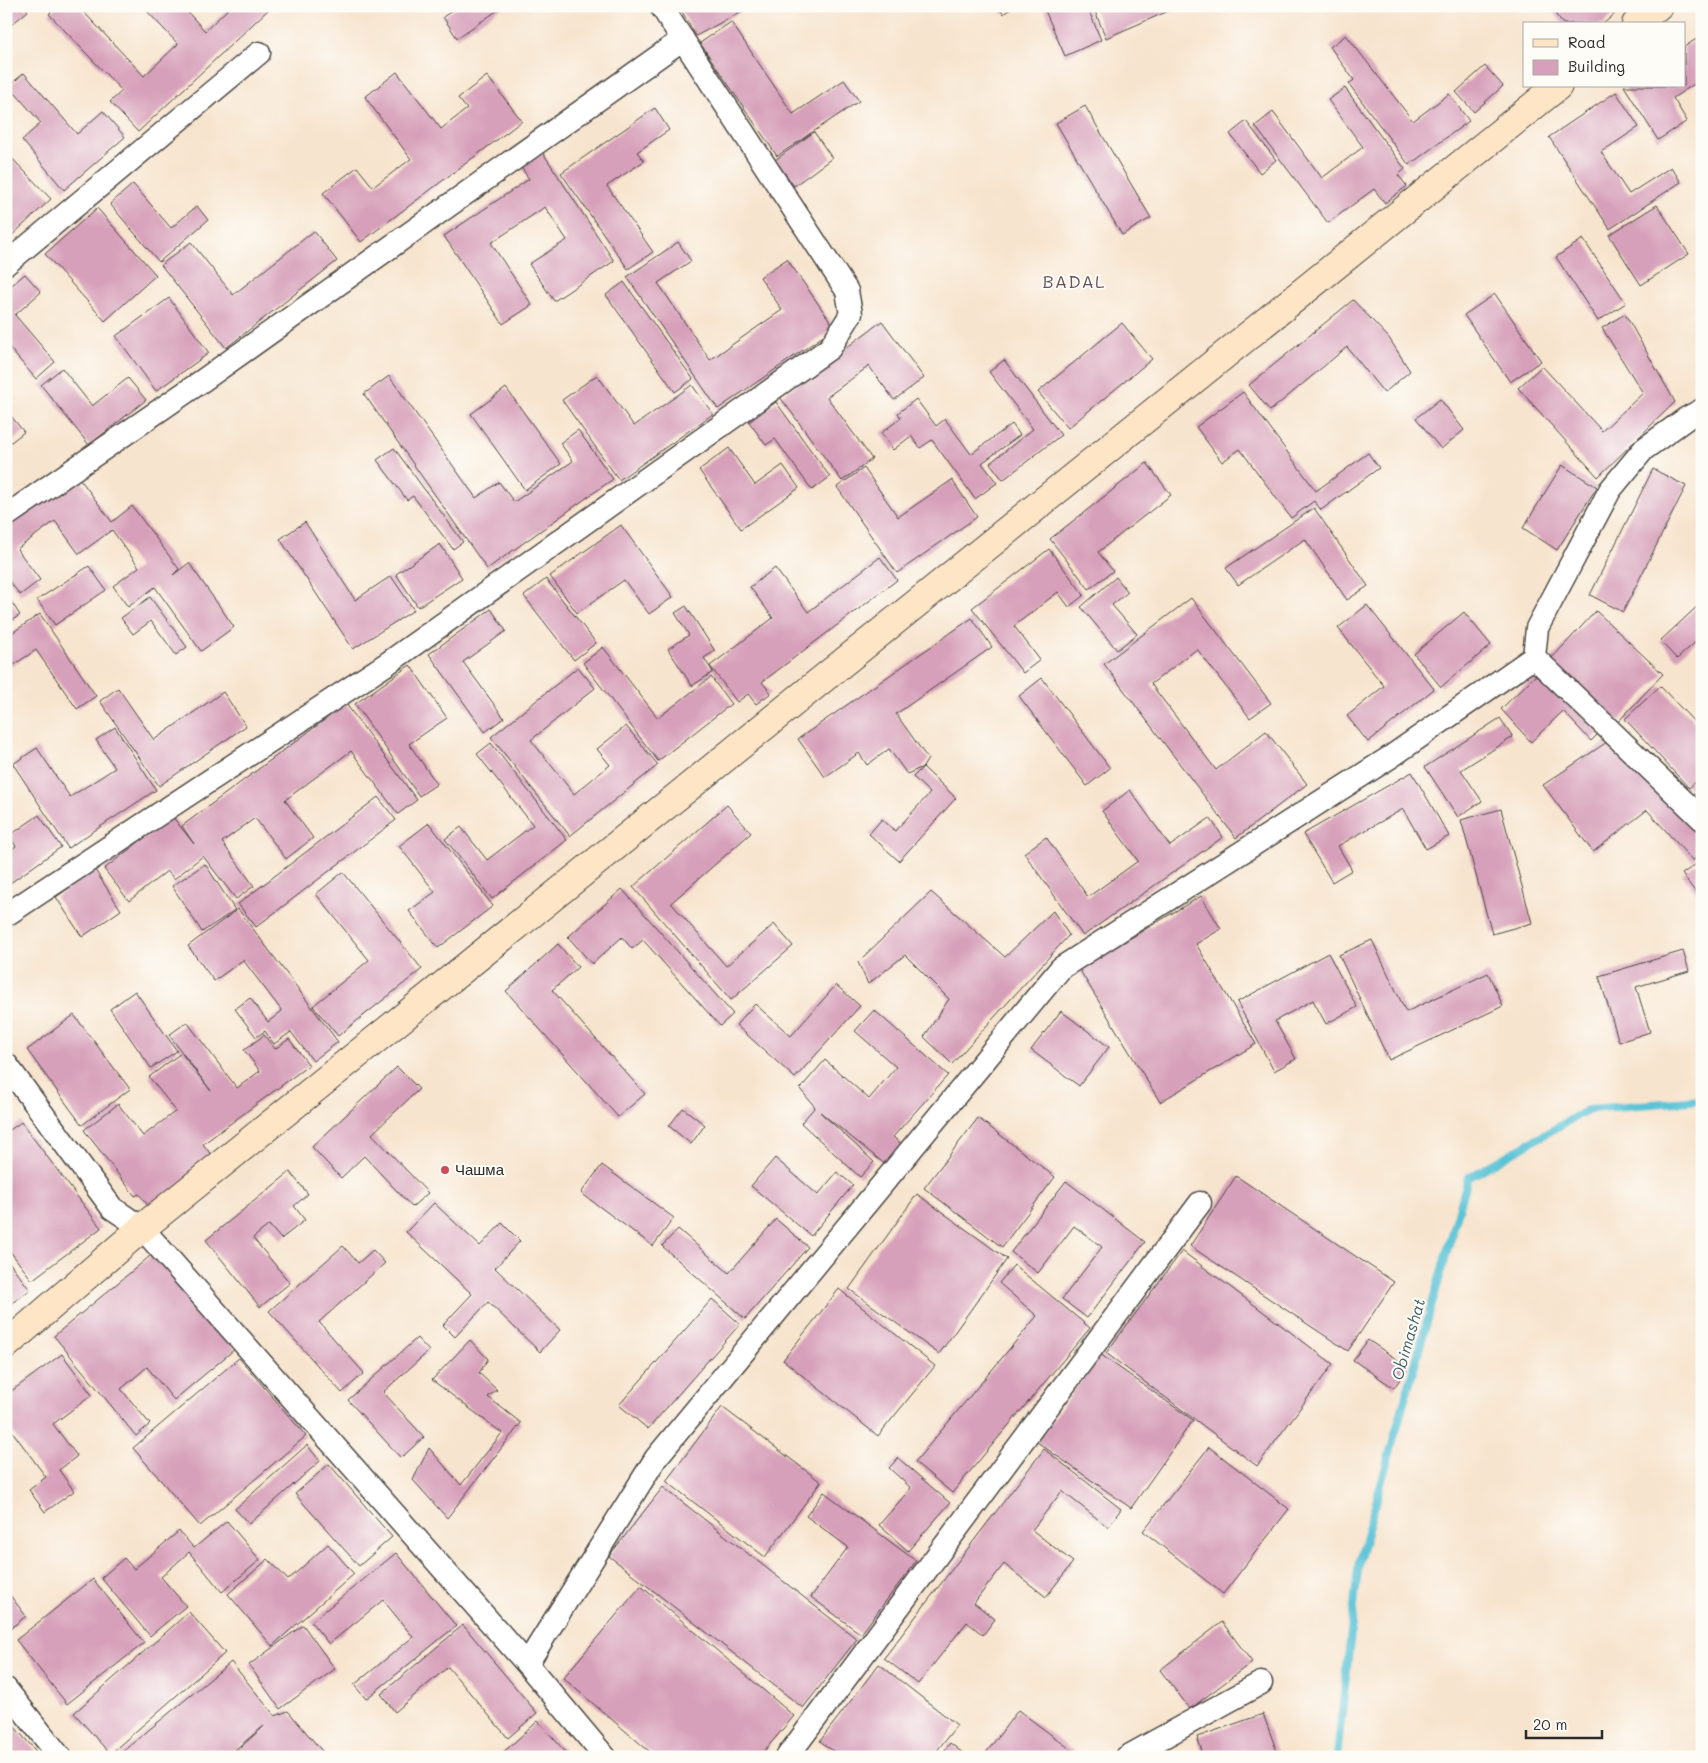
<svg xmlns="http://www.w3.org/2000/svg" width="1708" height="1763" font-family="Mali,sans-serif">
  <style>
    .lines { fill: none; stroke-linecap: round; stroke-linejoin: round }
    .stream { stroke: #59c2d6; stroke-width: 8 }
    .building { fill: #d7a0ba }
    .street-casing { stroke: #4a4743; stroke-width: 25 }
    .secondary-casing { stroke: #4a4743; stroke-width: 30 }
    .street { stroke: #fff; stroke-width: 22 }
    .secondary { stroke: #fde5c5; stroke-width: 28 }
    .poi-dot { fill: #d1495b; stroke: #fdfcf7; stroke-width: 2 }
    .labels { text-anchor: middle; stroke-width: 4; stroke-linejoin: round; paint-order: stroke }
    .poi-label { font-size: 15px; fill: #2b2b2b; stroke: #fdfcf7; text-anchor: start }
    .water-label { font-size: 16px; font-style: italic; fill: #3b6067; stroke: #fdfcf7 }
    .quarter-label { font-size: 18px; letter-spacing: 1px; fill: #67545d; stroke: #fdfcf7 }
  </style>
  <rect width="100%" height="100%" fill="#fdfcf7"/>
  <filter id="ink" filterUnits="userSpaceOnUse"><feTurbulence type="fractalNoise" baseFrequency=".02" numOctaves="2"/><feDisplacementMap in="SourceGraphic" scale="10" xChannelSelector="R" yChannelSelector="G"/><feConvolveMatrix kernelMatrix="1 2 1 2 8 2 1 2 1" color-interpolation-filters="sRGB"/></filter>
  <filter id="wash" filterUnits="userSpaceOnUse"><feTurbulence type="fractalNoise" baseFrequency=".0096" numOctaves="4" result="noise"/><feDisplacementMap in="SourceGraphic" scale="20" xChannelSelector="R" yChannelSelector="G"/><feGaussianBlur stdDeviation="1.12" result="paint"/><feColorMatrix in="noise" values="0 0 0 0 0 0 0 0 0 0 0 0 0 0 0 0 0 1.4 0 .05"/><feComposite in="paint" operator="in"/></filter>
  <g filter="url(#wash)">
    <rect width="100%" height="100%" fill="#f7e4ce"/>
    <g class="lines">
      <path class="stream" d="M1337,1757L1359,1561L1468,1178L1589,1109L1702,1100"/>
    </g>
    <g id="blocks">
      <path class="building" d="M6,6H24L28,11L6,29Z
        M57,6H78L144,76L178,44L146,10L150,6H182L205,31L231,6H267L269,9L138,132L110,102L122,91L49,14Z
        M459,6H504L457,38L443,17Z
        M689,6H742L744,10L696,36L681,10Z
        M998,6H1015L1003,14Z
        M1043,6H1087L1101,40L1065,56Z
        M1099,6H1180L1106,38L1094,9Z
        M1549,6H1575L1578,10L1582,6H1624L1603,24H1563Z
        M731,22L793,114L844,80L859,101L777,156L700,43Z
        M1346,35L1413,121L1449,94L1469,121L1409,165L1349,84L1354,80L1330,47Z
        M1701,36L1702,79L1673,98L1687,121L1658,140L1624,86H1684V47Z
        M1485,66L1503,86L1474,112L1456,92Z
        M397,72L441,129L467,109L458,98L487,76L522,121L361,242L323,193L357,167L373,187L411,159L365,97Z
        M24,73L77,134L103,111L125,137L64,190L22,140L41,123L9,86Z
        M1345,88L1405,169L1398,175L1407,186L1385,203L1374,189L1328,223L1255,126L1273,112L1322,178L1363,147L1328,100Z
        M1616,92L1639,127L1601,152L1629,194L1671,167L1681,182L1610,229L1549,137Z
        M1085,106L1151,218L1122,235L1056,123Z
        M655,108L669,130L637,152L644,161L607,186L653,252L628,269L561,173Z
        M1246,121L1276,160L1260,173L1230,134Z
        M814,132L832,158L794,186L775,160Z
        M6,152L51,199L6,241Z
        M543,153L614,261L554,301L529,264L567,240L545,207L491,243L532,305L503,324L444,236L529,179L521,167Z
        M133,184L171,228L197,206L208,220L159,262L110,204Z
        M1657,205L1689,254L1641,285L1609,235Z
        M97,208L156,275L105,321L45,254Z
        M314,231L337,261L226,348L161,265L191,242L233,295Z
        M1583,239L1626,303L1598,321L1556,257Z
        M678,242L691,261L658,283L710,360L782,310L760,277L787,259L835,328L718,409L627,277Z
        M25,274L41,292L15,315L55,362L36,379L6,344V290Z
        M624,282L693,379L675,392L606,295Z
        M1495,294L1541,361L1510,382L1464,315Z
        M169,298L209,353L156,391L116,336Z
        M1353,300L1389,338L1410,371L1384,393L1347,347L1270,411L1249,385Z
        M1625,314L1675,402L1598,477L1518,388L1542,366L1602,431L1643,393L1602,328Z
        M882,321L924,378L894,400L869,366L827,397L872,459L842,481L780,397Z
        M1122,323L1152,359L1068,428L1038,392Z
        M1004,360L1061,435L1003,480L990,463L1033,429L989,372Z
        M62,368L92,406L128,378L146,400L89,445L41,385Z
        M597,375L634,426L692,385L713,414L619,480L562,400Z
        M389,376L476,498L499,482L514,502L573,461L560,443L578,430L613,479L487,569L364,394Z
        M506,388L561,464L525,490L471,414Z
        M1243,392L1316,491L1368,453L1379,468L1321,510L1314,501L1291,518L1240,449L1222,462L1196,427Z
        M916,399L936,426L945,419L971,454L1012,424L1020,435L982,463L997,483L975,499L932,440L920,448L911,436L893,450L881,433L901,418L898,413Z
        M1440,399L1464,430L1441,449L1416,418Z
        M776,402L830,477L812,490L775,439L766,445L749,422Z
        M6,410L24,432L6,446Z
        M394,448L463,542L453,549L413,496L407,500L377,460Z
        M729,448L755,485L783,465L799,488L741,529L699,470Z
        M1147,463L1171,495L1098,552L1113,571L1089,589L1050,539Z
        M1562,465L1597,487L1557,550L1523,528Z
        M864,468L898,517L952,480L977,517L897,573L837,487Z
        M1653,469L1686,486L1623,612L1590,595Z
        M77,475L112,522L132,506L179,569L173,575L189,563L234,627L201,651L155,587L128,607L113,586L139,567L112,530L79,554L55,521L17,549L40,580L20,595L6,577V528Z
        M1314,508L1368,586L1347,600L1305,539L1238,585L1226,568Z
        M305,522L355,600L391,576L414,610L353,649L280,539Z
        M621,525L673,597L649,614L624,580L577,613L550,576Z
        M440,544L462,578L418,607L396,574Z
        M1049,549L1084,595L1069,607L1058,592L1014,626L1040,660L1023,673L972,608Z
        M880,557L897,580L762,682L771,693L756,704L748,694L737,702L710,666L773,618L750,587L775,568L808,612Z
        M89,566L106,590L55,625L37,600Z
        M1116,577L1128,592L1112,605L1137,634L1117,650L1081,607Z
        M546,579L596,643L574,660L524,596Z
        M6,594L20,615L6,624Z
        M150,597L187,647L176,655L151,621L133,634L121,618Z
        M1191,598L1271,703L1250,718L1197,649L1151,684L1216,770L1266,731L1307,784L1236,838L1104,664Z
        M1702,602V636L1677,659L1660,641Z
        M1367,605L1434,689L1368,742L1347,716L1384,686L1338,628Z
        M686,606L715,651L704,658L713,672L692,686L668,649L689,635L675,613Z
        M491,609L506,631L463,662L504,718L485,732L429,654Z
        M1596,611L1663,674L1616,724L1549,661Z
        M1464,612L1491,645L1441,687L1414,654Z
        M40,614L96,696L77,709L36,650L6,670V637Z
        M972,618L992,647L896,714L928,759L923,767L956,798L899,861L869,834L882,819L895,831L930,793L913,777L923,767L907,774L889,749L867,765L859,753L825,777L798,739Z
        M603,647L658,718L711,677L731,704L658,761L583,663Z
        M410,665L447,718L409,744L437,784L419,796L355,704Z
        M578,667L595,688L531,740L574,794L610,765L597,749L626,726L658,765L570,836L491,737Z
        M1540,671L1599,733L1591,741L1563,711L1531,742L1501,709Z
        M1042,678L1110,768L1087,786L1019,696Z
        M1660,686L1702,730V776L1689,788L1625,719Z
        M118,688L154,740L223,692L246,726L159,786L100,701Z
        M346,704L417,800L398,814L351,751L285,800L313,838L286,859L255,818L222,842L254,886L236,899L203,856L174,879L167,871L129,901L104,869L172,816L194,844L182,826Z
        M1500,718L1513,737L1461,770L1482,801L1458,817L1425,767Z
        M115,727L156,790L68,848L13,764L37,748L70,797L115,768L96,740Z
        M1610,740L1702,835V849L1693,861L1647,810L1593,852L1543,785Z
        M491,743L567,840L492,899L445,839L461,827L487,860L533,825L477,754Z
        M1412,772L1449,836L1426,849L1403,809L1338,846L1352,870L1332,882L1303,834Z
        M1130,790L1170,846L1210,818L1223,837L1083,936L1024,853L1046,837L1088,897L1138,861L1102,811Z
        M378,797L396,820L256,927L238,904Z
        M727,805L751,833L671,903L726,966L774,924L793,946L731,1000L633,887Z
        M1501,809L1532,923L1492,934L1461,820Z
        M39,815L61,847L6,886V854L16,846L9,836Z
        M429,823L493,906L438,948L409,911L435,892L399,846Z
        M1702,860V901L1682,874Z
        M205,864L235,910L202,932L172,886Z
        M95,870L121,910L82,937L56,897Z
        M343,872L422,969L338,1036L313,1006L369,960L316,894Z
        M622,889L733,1014L720,1026L643,940L632,949L622,937L592,964L568,937Z
        M931,892L1005,957L1053,911L1069,935L952,1064L924,1037L949,999L905,955L868,984L858,962Z
        M1201,896L1221,929L1196,944L1256,1044L1160,1102L1079,969Z
        M238,909L338,1042L313,1061L291,1032L274,1044L265,1031L256,1037L235,1009L250,998L268,1022L282,1011L243,960L214,981L188,946Z
        M1372,940L1406,1012L1488,973L1503,1006L1389,1060L1339,955Z
        M558,944L578,967L552,990L645,1094L618,1117L506,991Z
        M1683,951L1689,971L1636,987L1650,1032L1619,1042L1599,976Z
        M1328,953L1357,1007L1326,1024L1313,1000L1275,1021L1296,1059L1274,1071L1237,1002Z
        M836,985L860,1006L795,1078L736,1025L755,1004L791,1036Z
        M135,991L177,1051L151,1068L110,1009Z
        M874,1010L948,1075L893,1137L903,1145L886,1165L820,1112L874,1162L860,1177L801,1123L815,1107L800,1089L825,1060L869,1099L896,1067L855,1031Z
        M1061,1011L1109,1047L1079,1086L1031,1050Z
        M74,1015L130,1089L82,1125L27,1050Z
        M187,1022L237,1088L260,1071L244,1050L264,1035L275,1049L289,1039L309,1065L203,1144L215,1160L151,1209L139,1194L135,1196L84,1130L118,1104L143,1136L176,1111L149,1077L181,1053L211,1091L169,1035Z
        M397,1067L419,1089L372,1134L428,1193L412,1207L364,1156L341,1178L312,1147Z
        M683,1108L705,1125L691,1144L669,1126Z
        M978,1118L1055,1177L1002,1247L924,1188Z
        M21,1122L101,1228L32,1280L6,1246V1133Z
        M775,1158L818,1195L837,1172L853,1185L811,1236L751,1186Z
        M602,1165L674,1218L653,1246L581,1193Z
        M290,1172L308,1194L294,1206L305,1220L281,1239L269,1225L253,1238L290,1283L260,1307L206,1240Z
        M1236,1176L1394,1282L1348,1351L1190,1246Z
        M1066,1181L1145,1242L1087,1318L1062,1299L1102,1247L1074,1226L1038,1273L1011,1252Z
        M917,1194L1007,1259L939,1354L849,1289Z
        M434,1203L480,1246L502,1223L520,1241L495,1268L560,1330L540,1352L488,1302L455,1337L443,1325L472,1294L406,1232Z
        M776,1219L808,1247L745,1319L662,1246L678,1229L729,1273Z
        M343,1246L358,1263L373,1250L385,1263L319,1322L364,1373L342,1393L269,1311Z
        M1182,1251L1333,1364L1257,1466L1106,1353Z
        M155,1252L235,1349L174,1400L147,1367L121,1389L150,1424L136,1436L54,1336Z
        M6,1258L30,1290L8,1306L6,1303Z
        M1014,1265L1090,1328L952,1493L915,1462L1037,1316L999,1283Z
        M839,1289L935,1366L878,1436L783,1360Z
        M712,1299L740,1324L648,1429L619,1405Z
        M417,1338L429,1351L383,1392L424,1437L401,1458L348,1400Z
        M470,1340L488,1359L479,1373L497,1390L488,1397L521,1423L447,1518L413,1480L429,1448L461,1485L502,1433L432,1380Z
        M1368,1340L1408,1367L1394,1388L1353,1360Z
        M62,1354L92,1395L53,1424L77,1456L59,1470L74,1491L45,1512L29,1490L46,1477L6,1423V1395Z
        M1100,1354L1193,1420L1131,1508L1037,1442Z
        M239,1358L306,1436L200,1526L133,1448Z
        M722,1407L821,1482L765,1557L666,1481Z
        M307,1445L320,1461L249,1524L235,1509Z
        M1209,1447L1289,1509L1223,1594L1143,1531Z
        M1044,1449L1121,1509L1108,1527L1062,1491L1032,1530L1073,1562L1046,1597L1004,1564L974,1603L995,1619L983,1635L967,1622L918,1684L884,1658Z
        M898,1458L950,1503L908,1551L879,1525L911,1488L889,1468Z
        M329,1464L392,1537L359,1566L295,1494Z
        M663,1487L857,1639L803,1708L609,1556Z
        M824,1492L916,1561L861,1634L811,1597L848,1547L806,1516Z
        M227,1521L260,1560L222,1592L189,1552L161,1577L186,1606L150,1636L101,1578L124,1558L134,1569L179,1531L194,1548Z
        M328,1544L354,1574L272,1646L228,1594L268,1559L288,1580Z
        M396,1553L456,1626L366,1699L354,1685L413,1637L383,1600L329,1644L311,1622Z
        M93,1579L144,1643L67,1704L16,1640Z
        M641,1586L794,1716L759,1757H656L563,1678Z
        M6,1590L26,1616L6,1632Z
        M189,1612L225,1653L110,1754L74,1713Z
        M1222,1622L1252,1662L1190,1709L1160,1670Z
        M303,1625L335,1669L280,1709L249,1665Z
        M463,1625L537,1713L508,1738L448,1667L395,1712L381,1694Z
        M231,1662L275,1716L288,1711L327,1757H230L264,1726L226,1757H116Z
        M879,1664L957,1725L932,1757H841L820,1741Z
        M1018,1710L1081,1757H983Z
        M1263,1714L1279,1757H1204L1197,1737Z
        M6,1717L41,1757H6Z
        M538,1721L570,1757H498Z
        M950,1743L968,1757H940Z"/>
    </g>
  </g>
  <g filter="url(#ink)">
    <use href="#blocks" fill-opacity="0" stroke="#4a4743" stroke-width="1"/>
    <g class="lines">
      <defs>
        <path id="street" d="M6,264L259,53
          M6,516L202,381L683,39
          M1534,657L1702,819
          M6,915L388,663L830,348L851,314L847,291L661,6
          M6,1064L112,1208L142,1228L527,1664L605,1757
          M527,1664L656,1458L1061,968L1392,756L1534,657L1537,628L1610,490L1644,449L1687,418L1702,410
          M6,1689L60,1757
          M787,1757L1200,1203
          M1127,1757L1261,1683"/>
        <path id="secondary" d="M1636,24L1658,6
          M6,1345L142,1228L1558,86"/>
      </defs>
      <use href="#street" class="street-casing"/>
      <use href="#secondary" class="secondary-casing"/>
      <use href="#street" class="street"/>
      <use href="#secondary" class="secondary"/>
    </g>
  </g>
  <circle class="poi-dot" cx="445" cy="1170" r="5"/>
  <g class="labels">
    <g class="poi-label">
      <text x="455" y="1175">Чашма</text>
    </g>
    <g class="water-label">
      <text transform="translate(1408 1339) rotate(-74)" y="6">Obimashat</text>
    </g>
    <g class="quarter-label">
      <text x="1074" y="288">BADAL</text>
    </g>
  </g>
  <rect width="1708" height="1763" fill="none" stroke="#fdfcf7" stroke-width="25"/>
  <rect x="1523" y="22" width="162" height="65" fill="#fdfcf7" stroke="#a9a8a5"/>
  <rect x="1533" y="39" width="25" height="8" fill="#fde5c5" stroke="#a9a8a5"/>
  <text x="1568" y="48" font-size="15" fill="#2b2b2b">Road</text>
  <rect x="1533" y="60" width="25" height="15" fill="#d7a0ba" stroke="#a9a8a5"/>
  <text x="1568" y="72" font-size="15" fill="#2b2b2b">Building</text>
  <path d="M1526 1730v8h76v-8" fill="none" stroke="#2b2b2b" stroke-width="2.5"/>
  <text x="1533" y="1730" font-size="15" fill="#2b2b2b" stroke="#fdfcf7" stroke-width="4" paint-order="stroke">20 m</text>
</svg>
